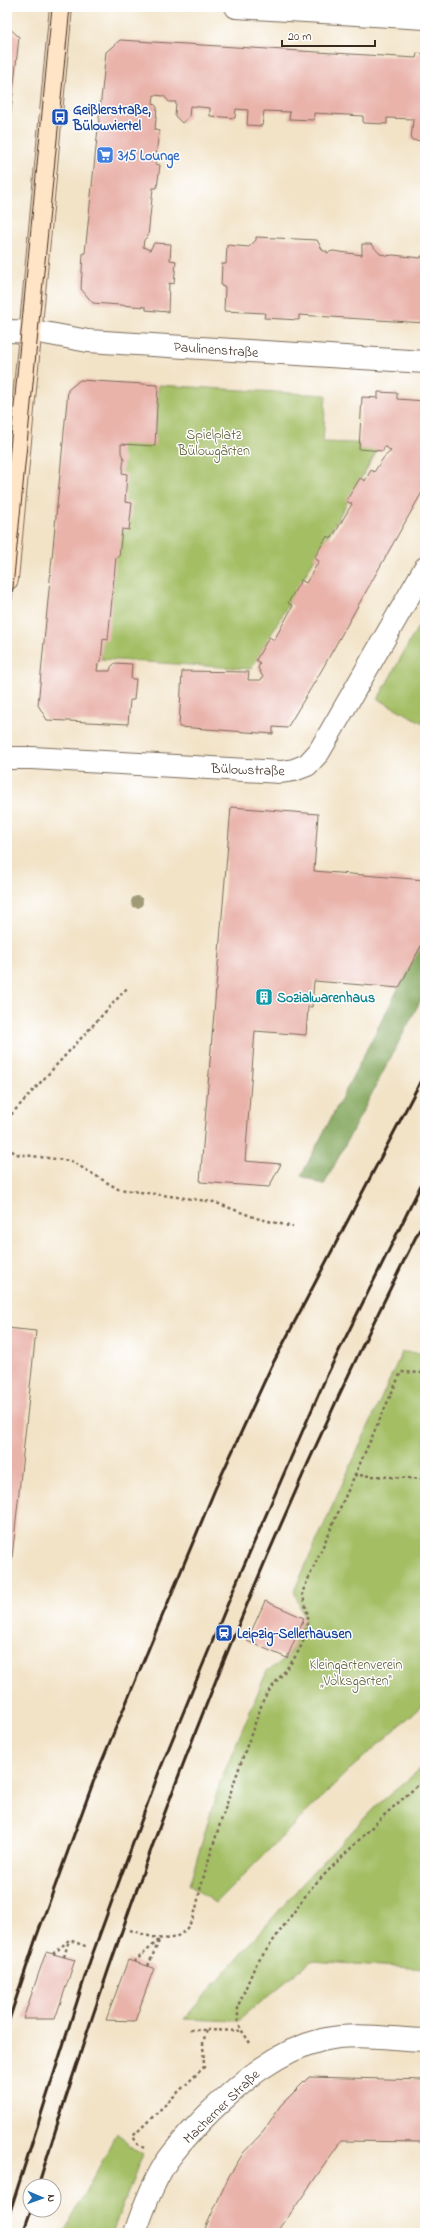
<svg xmlns="http://www.w3.org/2000/svg" width="432" height="2240" font-family="'Indie Flower',sans-serif">
  <style>
    .green { fill: #a3be64; stroke: #6f7441 }
    .forest { fill: #82a55a; stroke: #5e683c }
    .building { fill: #e9b3aa }
    .lines { fill: none; stroke-linecap: round; stroke-linejoin: round }
    .street-casing { stroke: #7b6b59; stroke-width: 24 }
    .secondary-casing { stroke: #7b6b59; stroke-width: 24 }
    .path { stroke: #7b6b59; stroke-width: 2.5; stroke-dasharray: 3 3; stroke-linecap: butt }
    .street { stroke: #fff; stroke-width: 22 }
    .secondary { stroke: #ffe4c6; stroke-width: 22 }
    .tram { stroke: #3b2a1e; stroke-width: 1 }
    .rail { stroke: #3b2a1e; stroke-width: 3 }
    .tree { fill: #a19a77 }
    .labels { text-anchor: middle; stroke-width: 3; stroke-linejoin: round; paint-order: stroke }
    .transit-label { font-size: 14px; font-weight: bold; fill: #164399; stroke: #fff; text-anchor: start }
    .shop-label { font-size: 14px; font-weight: bold; fill: #366cbe; stroke: #fff; text-anchor: start }
    .street-label { font-size: 14px; fill: #3b2a1e; stroke: #fff }
    .park-label { font-size: 14px; fill: #5f5e36; stroke: #fff }
    .culture-label { font-size: 14px; font-weight: bold; fill: #0d838f; stroke: #fff; text-anchor: start }
  </style>
  <rect width="100%" height="100%" fill="#fff"/>
  <filter id="ink" filterUnits="userSpaceOnUse"><feTurbulence type="fractalNoise" baseFrequency=".025" numOctaves="2"/><feDisplacementMap in="SourceGraphic" scale="8" xChannelSelector="R" yChannelSelector="G"/><feConvolveMatrix kernelMatrix="1 2 1 2 8 2 1 2 1" color-interpolation-filters="sRGB"/></filter>
  <filter id="wash" filterUnits="userSpaceOnUse"><feTurbulence type="fractalNoise" baseFrequency=".012" numOctaves="4" result="noise"/><feDisplacementMap in="SourceGraphic" scale="16" xChannelSelector="R" yChannelSelector="G"/><feGaussianBlur stdDeviation="0.9" result="paint"/><feColorMatrix in="noise" values="0 0 0 0 0 0 0 0 0 0 0 0 0 0 0 0 0 1.4 0 .05"/><feComposite in="paint" operator="in"/></filter>
  <g filter="url(#wash)">
    <rect width="100%" height="100%" fill="#f2e3c7"/>
    <path class="green" d="M158,385L326,395L323,442L381,444L251,669L101,659L113,436L155,437Z
      M425,614V724L378,699Z
      M402,1352L425,1353V1703L346,1773L216,1903L189,1885L220,1782L267,1671L287,1658L304,1618L294,1591Z
      M425,1765V1969L311,1961L238,2021L184,2019L304,1882L375,1807Z
      M117,2133L130,2146L143,2154L112,2233H64Z"/>
    <path class="forest" d="M425,937V992L324,1185L301,1176Z"/>
    <g id="blocks">
      <path class="building" d="M7,26L19,37L8,139H7Z
        M120,40L416,58L417,53L425,54V141L411,140L413,119L387,118V124L363,123V116L314,113V120L289,119L290,112L264,111L262,126L247,125L248,110L236,109L235,118L210,116V108L190,106L189,117L182,123L175,116L176,102H169L164,96L154,95L153,103L157,107L155,130L159,131L155,164L160,165L157,188H153L148,236L144,240L143,247L150,250L154,243L171,244L170,260L176,261L174,284L169,283L168,312L146,310V307L93,303L81,289L83,253H85L106,52Z
        M256,237L317,240L323,251H327V253L333,251L362,255V244H371L380,254L386,255V256L393,255L421,258V256H425V323L299,315V320L264,318L265,313L224,311L225,287L221,286L222,264H226L227,245L249,247L256,240Z
        M80,380L158,385L155,446L121,444V453L124,459L122,473L127,474L125,502L132,503L129,530L122,529L119,557H116L108,640L103,639L101,661L98,664L97,671H110L111,667L115,663L132,664L131,679H136L134,700H130L128,724L47,720L38,705L68,390Z
        M378,392L397,393V399L425,401V487L320,673L287,728L273,727V734L179,727L182,671L249,672L248,680H261L263,677L258,668L260,663L256,660L269,637L274,640L293,606L288,603L301,580L306,583L319,561L314,558L327,536L332,538L352,504L346,501L360,478L365,481L371,470L374,472L384,457L391,451L386,447H384L383,451L359,449L362,397L378,398Z
        M231,807L318,814L314,871L425,880V938L399,988L314,981L312,1007H308L306,1035L255,1031L245,1161L281,1164L269,1187L200,1182Z
        M7,1328L36,1331L8,1596H7Z
        M265,1601L304,1618L287,1658L247,1641Z
        M46,1952L75,1960L55,2019H23Z
        M128,1960L154,1968L135,2021L106,2020Z
        M309,2077L425,2080V2142L341,2141L277,2233H203L229,2176L244,2152L263,2132L280,2106Z"/>
    </g>
  </g>
  <g filter="url(#ink)">
    <use href="#blocks" fill-opacity="0" stroke="#7b6b59" stroke-width="1"/>
    <g class="lines">
      <defs>
        <path id="street" d="M236,7L425,18
          M7,331L39,332L88,341L425,362
          M7,758H32L281,772L294,770L307,765L319,752L425,568
          M135,2233C143,2209 152,2185 165,2164C178,2145 195,2127 211,2111C244,2080 277,2051 322,2040C354,2032 392,2039 425,2040"/>
        <path id="secondary" d="M7,579L61,7"/>
      </defs>
      <use href="#street" class="street-casing"/>
      <use href="#secondary" class="secondary-casing"/>
      <path class="path" d="M7,1119L128,987
        M7,1147L16,1154L71,1161L118,1189L214,1202L256,1218L293,1227
        M354,1475L425,1479
        M130,1930C147,1935 167,1945 182,1933C196,1922 197,1901 201,1886C219,1822 242,1760 264,1698C281,1673 306,1653 308,1620C308,1612 304,1601 302,1593L401,1372L425,1373
        M53,1954L69,1940L88,1947
        M64,1957L69,1940
        M134,1962L160,1939
        M148,1966L159,1941
        M207,2030L242,2031
        M250,2043L242,2031L238,2021V2006L255,1966L311,1888L381,1818L425,1779
        M144,2148L137,2144L133,2136L204,2067L203,2042L207,2030H189"/>
      <use href="#street" class="street"/>
      <use href="#secondary" class="secondary"/>
      <path class="tram" d="M7,480L52,7
        M7,648L70,7"/>
      <path class="rail" d="M7,2026L36,1938L94,1780L216,1487L271,1367L425,1073
        M38,2186C140,1854 267,1528 425,1219
        M7,2221L90,1961L159,1772L235,1586L327,1375L425,1177
        M23,2233L31,2210"/>
    </g>
    <circle class="tree" cx="137" cy="902" r="6"/>
  </g>
  <defs>
    <symbol id="bus-square" viewBox="-11 -11 22 22"><rect x="-9" y="-9" width="18" height="18" rx="4" fill="#1a4fb4" stroke="#fff"/><path d="M-5-6H5V4H4V6H2V4H-2V6H-4V4H-5ZM-3.5-4V0h7V-4ZM-3.5 1.2v1.5H-2V1.2ZM2 1.2v1.5H3.5V1.2Z" fill="#fff"/></symbol>
    <symbol id="supermarket-square" viewBox="-11 -11 22 22"><rect x="-9" y="-9" width="18" height="18" rx="4" fill="#3f7fe0" stroke="#fff"/><path d="M-6-5.5h2.5l.6 2H6L4.5 2H-2.5L-4.4-4H-6ZM-1.5 3.2a1.3 1.3 0 1 0 .1 0ZM3 3.2a1.3 1.3 0 1 0 .1 0Z" fill="#fff"/></symbol>
    <symbol id="building-square" viewBox="-11 -11 22 22"><rect x="-9" y="-9" width="18" height="18" rx="4" fill="#0f9aa8" stroke="#fff"/><path d="M-4-6H4V6H1V3H-1V6H-4ZM-2.5-4.3h1.7v1.8h-1.7ZM.8-4.3h1.7v1.8H.8ZM-2.5-1h1.7V.8h-1.7ZM.8-1h1.7V.8H.8Z" fill="#fff"/></symbol>
    <symbol id="station-square" viewBox="-11 -11 22 22"><rect x="-9" y="-9" width="18" height="18" rx="4" fill="#1a4fb4" stroke="#fff"/><path d="M-3-6H3Q5-6 5-4V2Q5 4 3 4L4.5 6H3L1.5 4h-3L-3 6H-4.5L-3 4Q-5 4-5 2V-4Q-5-6-3-6ZM-3.5-4v3h7v-3ZM-3.5 1v1.5H-2V1ZM2 1v1.5H3.5V1Z" fill="#fff"/></symbol>
  </defs>
  <g fill-rule="evenodd">
    <use href="#bus-square" x="50" y="107" width="20" height="20"/>
    <use href="#supermarket-square" x="95" y="145" width="20" height="20"/>
    <use href="#building-square" x="254" y="987" width="20" height="20"/>
    <use href="#station-square" x="214" y="1623" width="20" height="20"/>
  </g>
  <g class="labels">
    <g class="transit-label">
      <text x="73" y="114">Geißlerstraße,<tspan x="73" dy="16">Bülowviertel</tspan></text>
      <text x="237" y="1638">Leipzig-Sellerhausen</text>
    </g>
    <g class="shop-label">
      <text x="118" y="160">315 Lounge</text>
    </g>
    <g class="street-label">
      <text transform="translate(216 349) rotate(4)" y="5">Paulinenstraße</text>
      <text transform="translate(248 769) rotate(2)" y="5">Bülowstraße</text>
      <text transform="translate(221 2106) rotate(-44)" y="5">Macherner Straße</text>
    </g>
    <g class="park-label">
      <text x="214" y="439">Spielplatz<tspan x="214" dy="16">Bülowgärten</tspan></text>
      <text x="356" y="1669">Kleingartenverein<tspan x="356" dy="16">„Volksgarten“</tspan></text>
    </g>
    <g class="culture-label">
      <text x="277" y="1002">Sozialwarenhaus</text>
    </g>
  </g>
  <rect width="432" height="2240" fill="none" stroke="#fff" stroke-width="24"/>
  <g transform="translate(42 2198) rotate(92)"><circle r="19" fill="#ffffff" stroke="#b1aaa5"/>
  <path d="M0-3L7 15L0 10L-7 15Z" fill="#1f6fb2"/>
  <text y="-6" font-size="11" font-weight="bold" text-anchor="middle" fill="#3b2a1e">N</text>
  </g>
  <path d="M282 40v6h93v-6" fill="none" stroke="#3b2a1e" stroke-width="2"/>
  <text x="288" y="40" font-size="12" fill="#3b2a1e" stroke="#ffffff" stroke-width="3" paint-order="stroke">20 m</text>
</svg>
